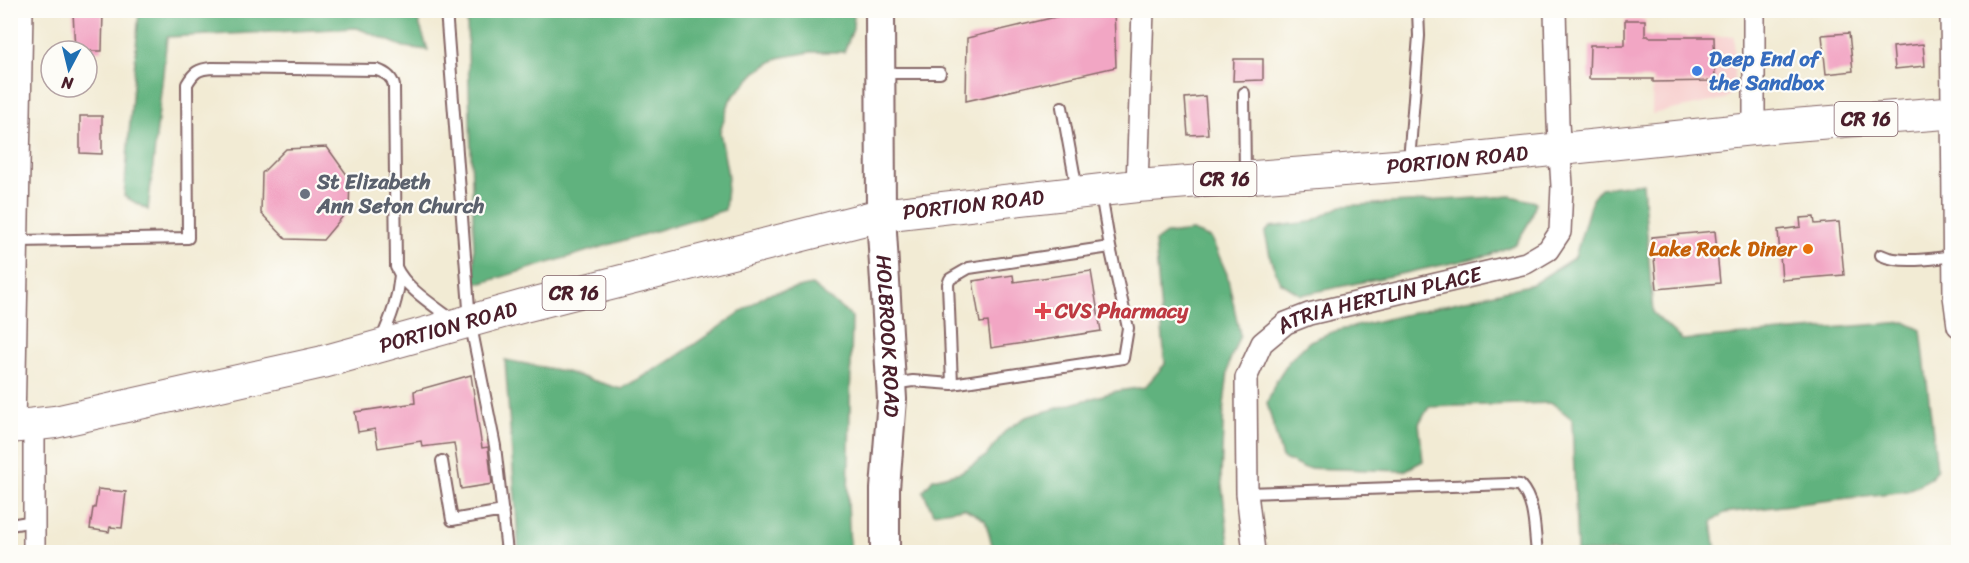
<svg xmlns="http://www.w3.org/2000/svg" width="1969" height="563" font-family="Sriracha,sans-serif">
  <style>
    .built { fill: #f7d0cf }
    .forest { fill: #60b27e; stroke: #556854; stroke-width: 1.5 }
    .building { fill: #f2a6c4 }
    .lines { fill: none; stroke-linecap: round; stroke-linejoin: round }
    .lane-casing { stroke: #856666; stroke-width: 14 }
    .street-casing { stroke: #856666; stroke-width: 24 }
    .secondary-casing { stroke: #856666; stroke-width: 32 }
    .primary-casing { stroke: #856666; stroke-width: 34 }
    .lane { stroke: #fff; stroke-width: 10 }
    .street { stroke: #fff; stroke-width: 21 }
    .secondary { stroke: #fff; stroke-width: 28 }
    .primary { stroke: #fff; stroke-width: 32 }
    .shop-dot { fill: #3f7fe0; stroke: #fdfcf7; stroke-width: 2 }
    .worship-dot { fill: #6b7280; stroke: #fdfcf7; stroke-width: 2 }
    .food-dot { fill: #e8710a; stroke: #fdfcf7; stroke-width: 2 }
    .health-dot { fill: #e0444e; stroke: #fdfcf7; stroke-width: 2 }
    .labels { text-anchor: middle; stroke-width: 4.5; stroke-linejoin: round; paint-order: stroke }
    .shield { fill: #fdfcf7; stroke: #806168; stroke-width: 1.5 }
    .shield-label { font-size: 20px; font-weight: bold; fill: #4a1f2b }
    .shop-label { font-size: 21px; font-weight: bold; fill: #366cbe; stroke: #fdfcf7; text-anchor: start }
    .street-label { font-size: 21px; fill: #4a1f2b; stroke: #fdfcf7 }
    .worship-label { font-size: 21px; font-weight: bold; fill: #5b616d; stroke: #fdfcf7; text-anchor: start }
    .food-label { font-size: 21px; font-weight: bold; fill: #c56008; stroke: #fdfcf7; text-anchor: end }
    .health-label { font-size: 21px; font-weight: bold; fill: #be3a42; stroke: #fdfcf7; text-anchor: start }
  </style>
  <rect width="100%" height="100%" fill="#fdfcf7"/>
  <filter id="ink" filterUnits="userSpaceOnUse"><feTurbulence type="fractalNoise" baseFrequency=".0167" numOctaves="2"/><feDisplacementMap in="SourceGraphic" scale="12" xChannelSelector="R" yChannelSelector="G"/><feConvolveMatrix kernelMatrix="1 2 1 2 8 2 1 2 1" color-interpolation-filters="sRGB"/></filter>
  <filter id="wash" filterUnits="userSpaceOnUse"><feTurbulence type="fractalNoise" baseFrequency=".008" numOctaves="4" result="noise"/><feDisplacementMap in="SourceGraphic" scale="24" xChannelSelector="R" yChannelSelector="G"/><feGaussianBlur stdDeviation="1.35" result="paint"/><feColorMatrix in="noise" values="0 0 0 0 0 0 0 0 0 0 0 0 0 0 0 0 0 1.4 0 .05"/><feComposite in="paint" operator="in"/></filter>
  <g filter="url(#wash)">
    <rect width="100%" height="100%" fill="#f2ebd4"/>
    <path class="built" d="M1734,36V92L1725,99L1652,114L1653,37Z"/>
    <path class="forest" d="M139,11H415L428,50L404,47L357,28L167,37L148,210L124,196Z
      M475,11V10L854,11L853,29L844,52H811L778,58L756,72L730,100L720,132L728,176L725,210L482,283L475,282L467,20Z
      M1643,183L1653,313L1682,340L1905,322L1921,330L1937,469L1931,478L1907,491L1724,513L1712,522L1716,552H1577L1572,419L1552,403L1429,407L1419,423L1423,461L1404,471L1303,468L1282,458L1267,403L1276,381L1289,361L1310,341L1332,332L1533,284L1575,257L1592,199L1601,188Z
      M1511,196L1536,202L1531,219L1516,244L1490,255L1301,295L1280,282L1271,260L1265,233L1270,227L1310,222L1341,206Z
      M1192,231L1211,238L1227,274L1240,335L1229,363L1224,405L1221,477L1230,552H994L985,520L964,508L933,513L923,491L933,479L961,472L986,456L1006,430L1026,417L1117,391L1145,387L1165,364L1155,242L1166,234Z
      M812,285L852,317L848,501L850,552H519L505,360L563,371L621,389L673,359L767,294Z"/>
    <g id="blocks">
      <path class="building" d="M1085,10H1114L1116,67L966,101L967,38Z
        M73,12H103L102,51H75Z
        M1625,20H1645V36H1649V37H1714L1715,81L1653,82V79H1589L1590,45H1625Z
        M1849,33L1853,71L1826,74L1822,35Z
        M1923,44L1925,66L1895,69L1893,47Z
        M1234,59H1263V80L1233,81Z
        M1205,96L1208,134L1188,135L1185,98Z
        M80,116H102V154L80,153Z
        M327,147L350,179L349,209L323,240L286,239L261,213L262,173L286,149Z
        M1814,217L1815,224L1839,222L1844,275L1782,280L1778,230L1801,227L1800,218Z
        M1715,231L1720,283L1657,289L1652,237Z
        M1091,271L1101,331L991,348L988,322L980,323L973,281L1013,275L1014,282Z
        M471,375L482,448L488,447L492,484L461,489L454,443L422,447L421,441L378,448L375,429L358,432L355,412L415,403L414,391Z
        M98,489L126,492L122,528L110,527L109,532L90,529L93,508H95Z"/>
    </g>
  </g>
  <g filter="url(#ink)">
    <use href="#blocks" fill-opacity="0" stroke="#856666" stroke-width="1.5"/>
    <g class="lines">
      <defs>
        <path id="lane" d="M446,10L470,321L495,446L507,552
          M880,73H940
          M1244,93L1245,174
          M1062,107L1077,190
          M1409,161L1419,36L1418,10
          M1101,194L1110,247
          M18,241L188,238L187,84C194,72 198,69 212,68L377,70C386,73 392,77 394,86L396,267C405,288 436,307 454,321
          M1881,255C1899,264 1933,259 1953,256
          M381,340C391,318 398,299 400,275
          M892,384L913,381L952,384L1123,358L1128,328L1110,247L969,268L950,279L948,284L952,384
          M442,461L452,520L503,511
          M1247,493L1509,484L1520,485C1536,503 1534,530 1537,552
          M10,525L34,521"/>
        <g id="street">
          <path d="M1754,10V129"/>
          <path d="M1951,10L1954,296L1958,326"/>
          <path d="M1137,186L1143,10"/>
          <path d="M34,425V552"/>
          <path d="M14,427L22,10"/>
          <path id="s1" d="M1254,552L1247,493L1246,378L1262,343L1286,323L1309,314L1526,263L1548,250L1560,232L1562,186L1558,123L1555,10"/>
        </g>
        <g id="secondary">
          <path id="s2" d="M880,10L881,215L892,399L885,489V552"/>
        </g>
        <g id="primary">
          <path id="s3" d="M10,427L55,422L323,362L524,306L881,215L1137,186L1408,165L1781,126L1958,112"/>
        </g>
      </defs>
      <use href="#lane" class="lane-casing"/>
      <use href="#street" class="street-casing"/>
      <use href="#secondary" class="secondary-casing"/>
      <use href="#primary" class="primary-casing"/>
      <use href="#lane" class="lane"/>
      <use href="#street" class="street"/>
      <use href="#secondary" class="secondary"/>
      <use href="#primary" class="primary"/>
    </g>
  </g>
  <circle class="shop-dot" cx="1697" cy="71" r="6"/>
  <circle class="worship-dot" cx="305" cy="194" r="6"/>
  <circle class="food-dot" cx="1808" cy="249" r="6"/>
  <path class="health-dot" d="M1040 302h6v6h6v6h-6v6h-6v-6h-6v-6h6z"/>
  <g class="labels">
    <g class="shield">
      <rect x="1834.5" y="102" width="63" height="34" rx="4.5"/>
      <rect x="1193.5" y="162" width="63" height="34" rx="4.5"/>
      <rect x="542.5" y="276" width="63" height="34" rx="4.5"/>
    </g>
    <g class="shield-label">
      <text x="1866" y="126">CR 16</text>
      <text x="1225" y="186">CR 16</text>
      <text x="574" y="300">CR 16</text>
    </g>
    <g class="shop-label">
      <text x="1709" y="66">Deep End of<tspan x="1709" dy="24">the Sandbox</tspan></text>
    </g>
    <g class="street-label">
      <text dy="7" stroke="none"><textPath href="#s3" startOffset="1476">PORTION ROAD</textPath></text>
      <text dy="7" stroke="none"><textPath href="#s3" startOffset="990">PORTION ROAD</textPath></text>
      <text dy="7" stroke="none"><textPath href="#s1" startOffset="340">ATRIA HERTLIN PLACE</textPath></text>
      <text dy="7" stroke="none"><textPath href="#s3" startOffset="450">PORTION ROAD</textPath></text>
      <text dy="7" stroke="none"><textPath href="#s2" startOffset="326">HOLBROOK ROAD</textPath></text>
    </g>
    <g class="worship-label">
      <text x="317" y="189">St Elizabeth<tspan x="317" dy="24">Ann Seton Church</tspan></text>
    </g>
    <g class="food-label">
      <text x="1796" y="256">Lake Rock Diner</text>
    </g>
    <g class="health-label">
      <text x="1055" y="318">CVS Pharmacy</text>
    </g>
  </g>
  <rect width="1969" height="563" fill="none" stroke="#fdfcf7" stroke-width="36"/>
  <g transform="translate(69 69) rotate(187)"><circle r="28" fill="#fdfcf7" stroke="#b5a4a5" stroke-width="1.5"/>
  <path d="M0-4.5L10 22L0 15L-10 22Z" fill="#1f6fb2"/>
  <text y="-9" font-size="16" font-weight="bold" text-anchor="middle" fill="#4a1f2b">N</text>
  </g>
</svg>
